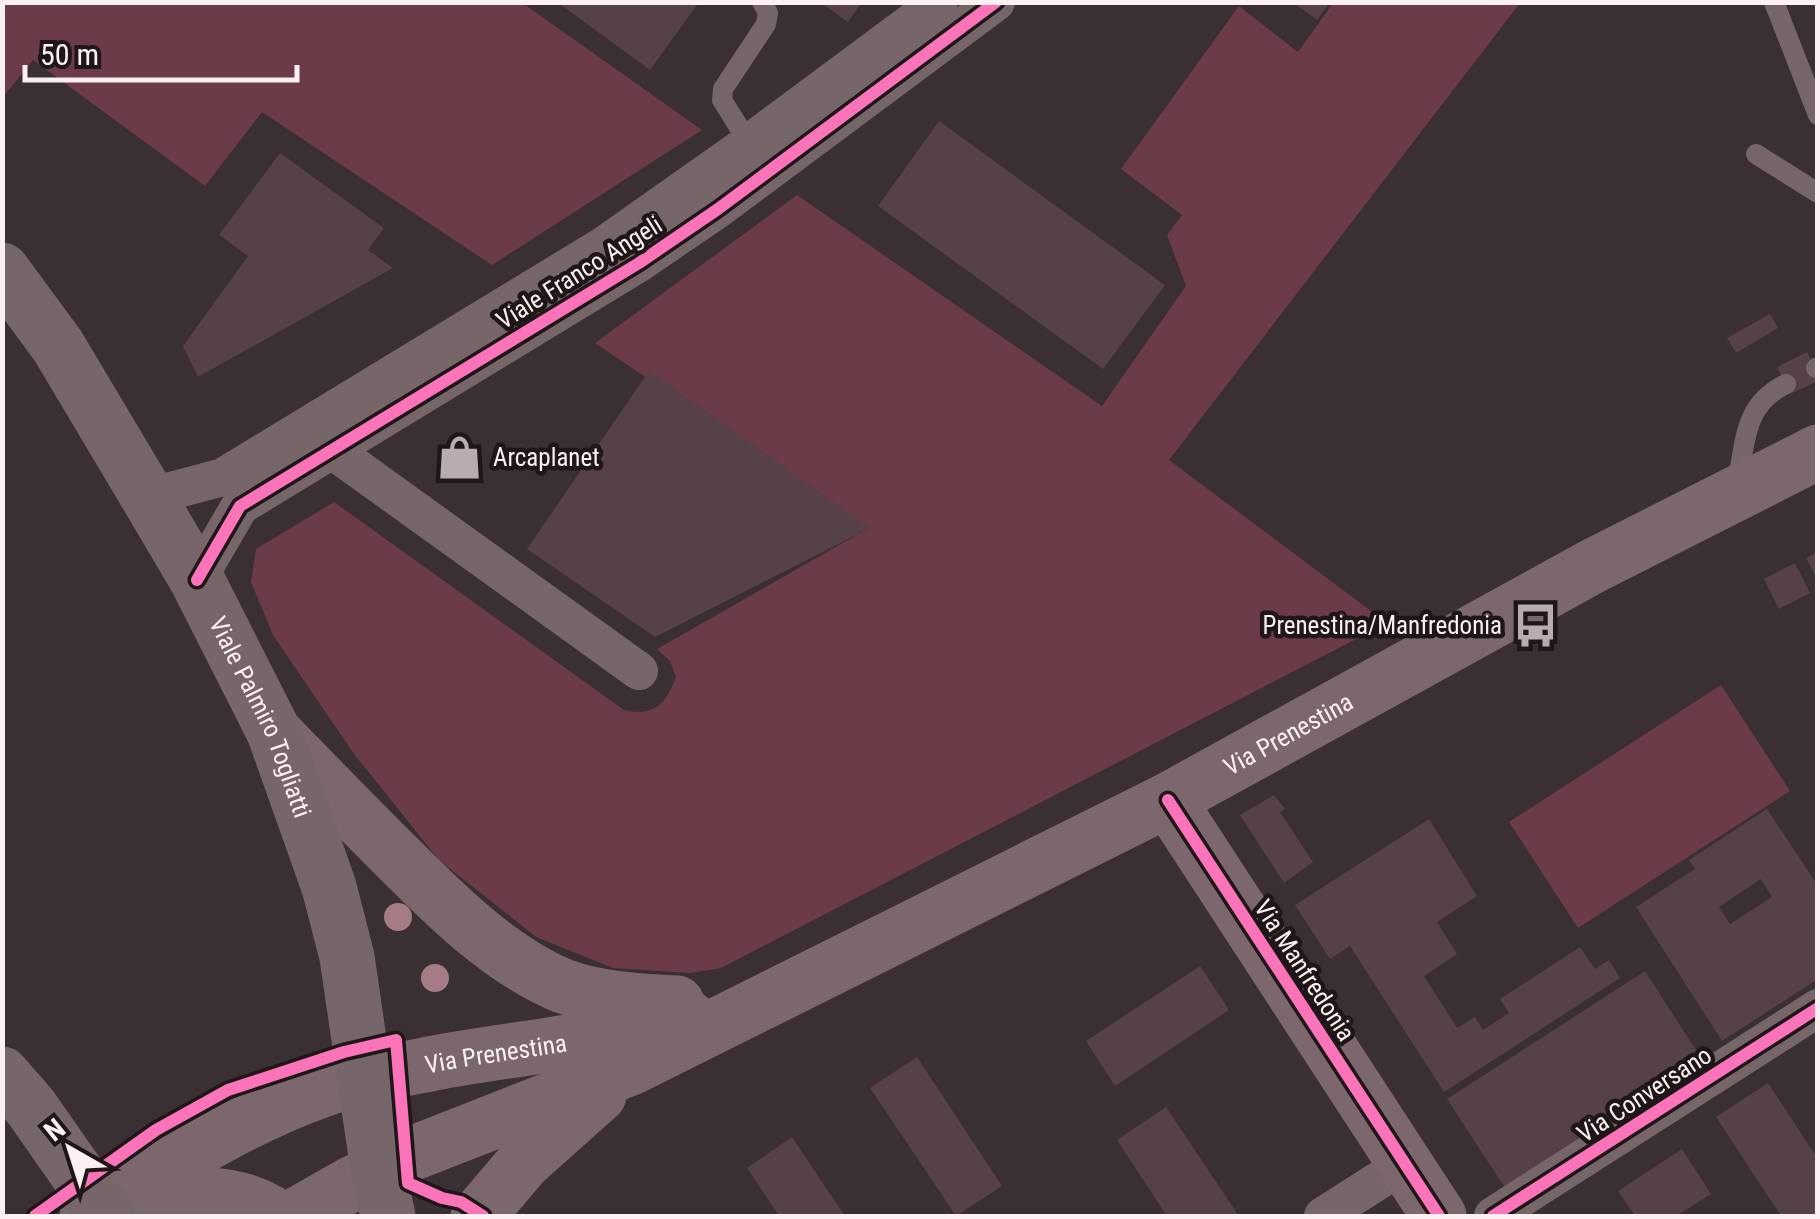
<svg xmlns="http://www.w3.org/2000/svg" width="1820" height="1219" font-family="'Roboto Condensed',sans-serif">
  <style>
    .green { fill: #6b3b47 }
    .building { fill: #554147; fill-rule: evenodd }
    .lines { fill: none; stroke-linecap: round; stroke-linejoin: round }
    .lane { stroke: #776669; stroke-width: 20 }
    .street { stroke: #776669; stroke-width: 38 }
    .secondary { stroke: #7b676d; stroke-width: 55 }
    .primary { stroke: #76666a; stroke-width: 55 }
    .cycleway-casing { stroke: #1f1618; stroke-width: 19 }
    .cycleway { stroke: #fb73b8; stroke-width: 12 }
    .tree { fill: #a57b84 }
    .labels { text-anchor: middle; stroke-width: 9; stroke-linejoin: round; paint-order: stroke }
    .street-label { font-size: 25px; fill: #fdf0f2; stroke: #1f1618 }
    .poi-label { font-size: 25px; fill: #fdf0f2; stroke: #1f1618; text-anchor: start }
  </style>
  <rect width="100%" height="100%" fill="#3a2f32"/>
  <path class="green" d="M521,2L702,130L492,265L262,112L205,186L33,60L3,97V3Z
    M1333,3H1520L1169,460L1387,623L721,968L690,973L613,968L536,937L439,860L354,754L273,635L251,582L256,549L334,502L624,710C654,717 666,704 676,677L670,661L657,649L869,528L595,343L797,195L1102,406L1186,286L1167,235L1182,215L1121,169L1239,6L1298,52Z
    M1721,685L1790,791L1578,928L1509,822Z"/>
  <path class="building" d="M557,2H699L650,70Z
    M820,2H862L848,22Z
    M1293,2H1330L1317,20Z
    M939,121L1165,285L1103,369L878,206Z
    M280,153L384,228L368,250L393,268L198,377L183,346L248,256L219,235Z
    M1770,314L1778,328L1736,353L1727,338Z
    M1807,352L1818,372V381L1790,394L1777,367Z
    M649,371L870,528L655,637L527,549Z
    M1818,552V581L1806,558Z
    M1795,563L1810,593L1779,609L1764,579Z
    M1274,795L1285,809L1280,812L1313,862L1284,883L1240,815Z
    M1767,809L1818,886V979L1722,1041L1636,907L1695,869L1689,860ZM1761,879L1772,897L1730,924L1719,907Z
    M1429,819L1477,896L1437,922L1457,954L1424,976L1457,1028L1475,1017L1483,1030L1509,1013L1500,999L1580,947L1595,969L1609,960L1620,978L1444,1092L1350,946L1330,959L1295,905Z
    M1200,966L1229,1010L1115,1086L1086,1041Z
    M1645,971L1703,1061L1505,1188L1447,1099Z
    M917,1057L1002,1186L956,1216L870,1088Z
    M1768,1083L1818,1159V1216H1781L1716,1117Z
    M1166,1107L1239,1216H1167L1117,1140Z
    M792,1137L845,1216H779L747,1168Z
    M1682,1149L1711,1194L1676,1216H1635L1618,1191Z"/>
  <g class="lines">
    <path class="lane" d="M1774,2L1818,115
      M749,143L722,100L723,89L766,24L768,13L762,2
      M1756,154L1818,193
      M1816,368L1818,367
      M1737,484C1746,441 1743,405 1786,384"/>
    <path class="street" d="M332,450L639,671
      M148,497L223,477L603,246L749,143L939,2
      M197,580L240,506L639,263L718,209L996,2
      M1323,1216L1403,1165
      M1493,1216L1818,1008"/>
    <g class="secondary">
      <path d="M274,732C312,771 350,810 388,848C438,898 497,959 563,986C598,999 640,1001 677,1003"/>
      <path d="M1168,800L1439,1216"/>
      <path d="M123,1204C177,1196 228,1184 276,1216"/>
      <path id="s1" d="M87,1216C162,1170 237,1120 322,1090C360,1076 400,1070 440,1062C488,1053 536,1048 584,1039C619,1033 654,1025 689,1018"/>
      <path id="s2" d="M295,1216L353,1183L411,1154L631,1068L1168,800L1593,566L1818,452"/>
      <path d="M478,1216L524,1162L599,1095"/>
    </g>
    <g class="primary">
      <path id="s3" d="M2,270L58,346L148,497L197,580L274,732L329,887L347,957L378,1170L388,1216"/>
      <path d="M2,1074L30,1106L107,1216"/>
    </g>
    <defs>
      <path id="cycleway" d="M197,580L240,506L639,263L718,209L996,2
        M1168,800L1439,1216
        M35,1216L156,1130L228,1090L344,1052L396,1040L408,1183L442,1198L461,1202L483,1216
        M1493,1216L1818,1008"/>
    </defs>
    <use href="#cycleway" class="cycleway-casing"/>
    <use href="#cycleway" class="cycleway"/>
  </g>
  <g class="tree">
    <circle cx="398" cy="917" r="14"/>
    <circle cx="435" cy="978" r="14"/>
  </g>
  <defs>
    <symbol id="shop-bare" viewBox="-9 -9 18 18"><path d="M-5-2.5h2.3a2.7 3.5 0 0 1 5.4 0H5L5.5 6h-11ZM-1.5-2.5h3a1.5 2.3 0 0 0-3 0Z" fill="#b9acaf" stroke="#1f1618" stroke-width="2.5" paint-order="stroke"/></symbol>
    <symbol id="bus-bare" viewBox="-9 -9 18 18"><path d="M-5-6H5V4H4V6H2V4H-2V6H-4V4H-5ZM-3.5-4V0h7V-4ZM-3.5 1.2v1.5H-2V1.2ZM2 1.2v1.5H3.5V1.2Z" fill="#b9acaf" stroke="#1f1618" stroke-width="2.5" paint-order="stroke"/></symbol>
  </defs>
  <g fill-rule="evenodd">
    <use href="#shop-bare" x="428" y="426" width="63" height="63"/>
    <use href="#bus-bare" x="1504" y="594" width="63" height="63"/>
  </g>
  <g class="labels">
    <g class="street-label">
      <text transform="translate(579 272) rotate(-32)" y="9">Viale Franco Angeli</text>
      <text dy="9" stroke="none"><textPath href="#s3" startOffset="518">Viale Palmiro Togliatti</textPath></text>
      <text dy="9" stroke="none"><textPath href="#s2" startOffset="1105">Via Prenestina</textPath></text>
      <text transform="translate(1305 970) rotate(57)" y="9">Via Manfredonia</text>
      <text dy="9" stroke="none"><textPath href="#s1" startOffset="445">Via Prenestina</textPath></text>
      <text transform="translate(1644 1094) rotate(-33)" y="9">Via Conversano</text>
    </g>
    <g class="poi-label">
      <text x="493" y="466">Arcaplanet</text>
      <text x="1502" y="634" text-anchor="end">Prenestina/Manfredonia</text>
    </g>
  </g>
  <rect width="1820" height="1219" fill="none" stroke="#fdf0f2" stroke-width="10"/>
  <g transform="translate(70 1149) rotate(321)" stroke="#1f1618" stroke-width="8" paint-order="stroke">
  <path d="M0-8L18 38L0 25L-18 38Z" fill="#fdf0f2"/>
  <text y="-15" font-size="28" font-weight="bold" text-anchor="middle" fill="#fdf0f2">N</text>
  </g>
  <path d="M25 65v15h272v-15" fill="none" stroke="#fdf0f2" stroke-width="5"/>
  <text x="40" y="65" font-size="30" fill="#fdf0f2" stroke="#1f1618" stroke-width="8" paint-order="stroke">50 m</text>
</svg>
